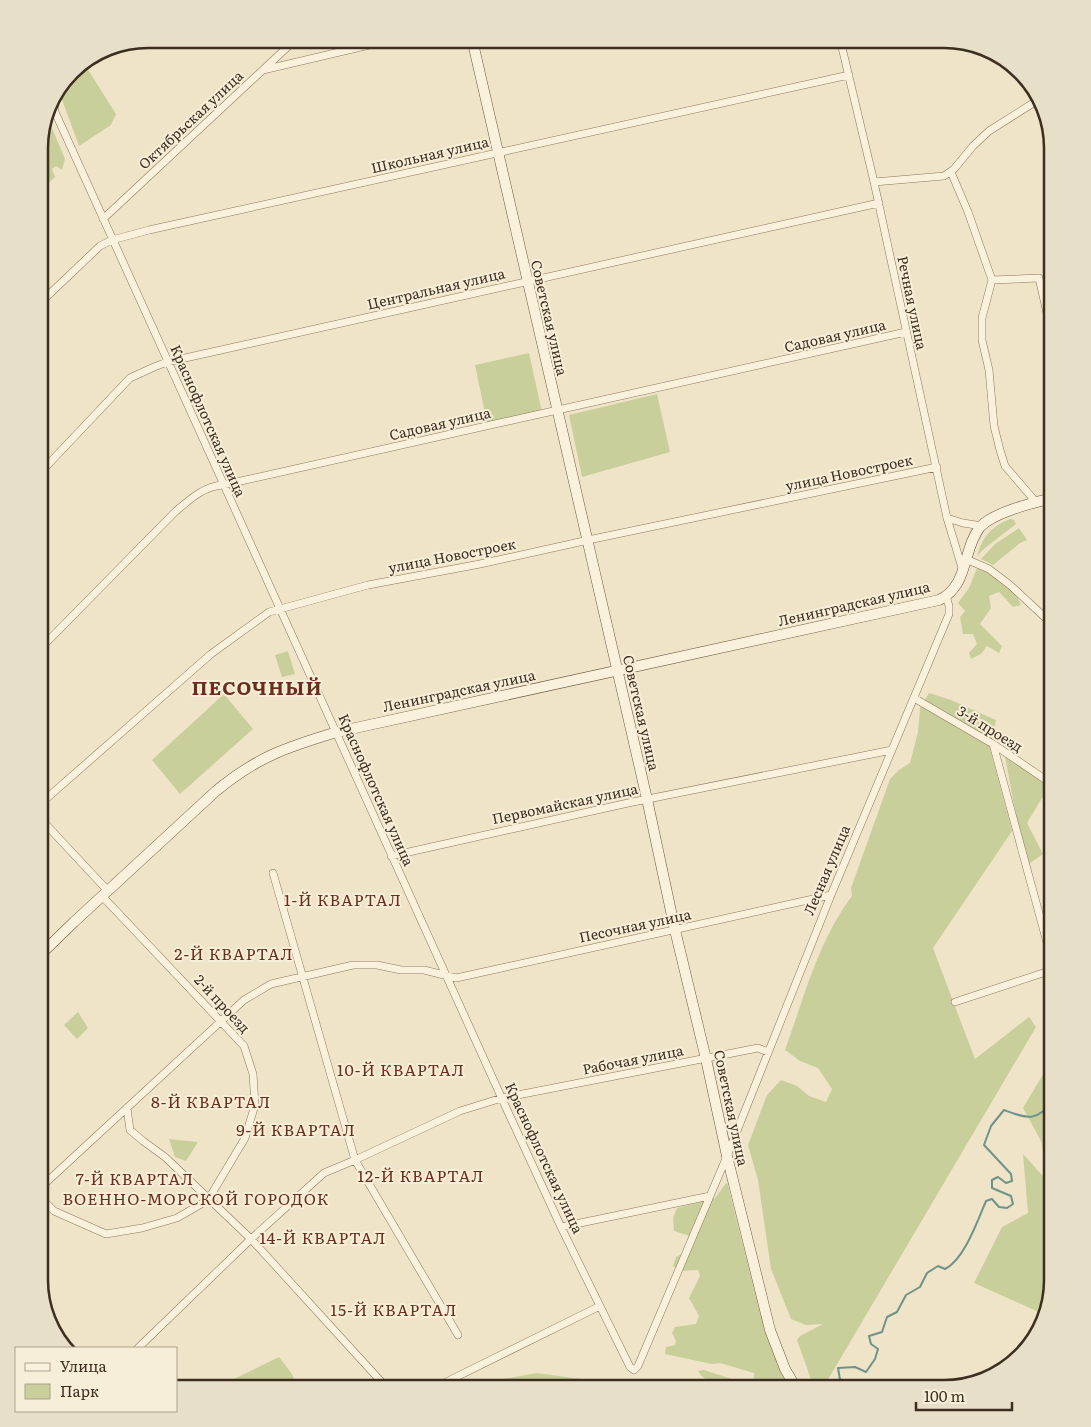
<svg xmlns="http://www.w3.org/2000/svg" width="1091" height="1427" font-family="Literata,serif">
  <style>
    .green { fill: #c9cf9b }
    .lines { fill: none; stroke-linecap: round; stroke-linejoin: round }
    .stream { stroke: #6f938a; stroke-width: 2 }
    .minor-casing { stroke: #8d765c; stroke-width: 8 }
    .secondary-casing { stroke: #6f573f; stroke-width: 11 }
    .minor { stroke: #faf1dc; stroke-width: 7 }
    .secondary { stroke: #faf1dc; stroke-width: 10 }
    .labels { text-anchor: middle; stroke-width: 4; stroke-linejoin: round; paint-order: stroke }
    .street-label { font-size: 14px; fill: #3d2e20; stroke: #f7eed8 }
    .quarter-label { font-size: 16px; letter-spacing: 1px; fill: #6b2e1e; stroke: #f7eed8 }
    .district-label { font-size: 19px; font-weight: bold; letter-spacing: 1px; fill: #6b2e1e; stroke: #f7eed8 }
    .rim { fill: none; stroke: #3d2e20; stroke-width: 2.5 }
  </style>
  <rect width="100%" height="100%" fill="#f0e4c8"/>
  <path class="green" d="M87,68L116,114L111,125L79,146L60,94Z
    M46,114L65,159L62,170L56,166L52,169L55,177L39,192V140Z
    M529,353L542,412L487,423L475,365Z
    M657,394L670,452L582,477L569,415Z
    M1010,519L1014,520L1016,524L985,548L977,556C983,536 991,527 1010,519Z
    M1019,528L1027,540L1020,543L993,565L981,559L995,544Z
    M977,568L988,573L1016,594L1021,605L1013,607L999,592L989,596L991,608L980,624L1002,646L999,653L987,646L981,654L971,659L969,653L977,644L973,634H963L960,617L965,611L958,603L969,588Z
    M288,651L295,674L282,677L275,655Z
    M929,693L951,700L996,720L990,749L1012,831L933,948L975,1059L1029,1017L1036,1027L823,1388H814L797,1340L800,1336L823,1324L806,1325L791,1319L771,1269L758,1180L748,1145L767,1095L781,1080L797,1086L809,1096L826,1102L832,1089L818,1068L800,1061L785,1050C804,998 818,941 852,896L851,888L890,779L899,770L910,763L918,732L920,708Z
    M224,694L253,729L180,794L152,760Z
    M1004,751L1049,782L1045,793L1027,823L1043,854L1029,864L1019,832Z
    M78,1012L88,1028L77,1039L64,1025Z
    M1052,1059V1150L1043,1151L1041,1141L1023,1108Z
    M169,1139L198,1142L186,1161L175,1157Z
    M1023,1154L1052,1186V1280L1043,1314L974,1283L1002,1227L1028,1213Z
    M727,1182L760,1313L784,1377L791,1388H764L754,1384V1373L720,1363L712,1364L665,1354L666,1347L675,1345L676,1341L672,1333L675,1327L696,1324L699,1316L689,1298L700,1276L698,1270L680,1271L673,1266L676,1257L690,1249V1236L674,1231L673,1218L677,1208L715,1198Z
    M279,1357L292,1374L298,1388H233L230,1381Z
    M704,1370L735,1380L736,1384L732,1387C718,1384 706,1384 698,1371Z
    M537,1373L618,1384H639L650,1388H477L492,1381Z"/>
  <g class="lines">
    <path class="stream" d="M837,1388L841,1385L838,1368L855,1367L866,1372L875,1359L878,1349L871,1344L869,1336L882,1332L887,1317L897,1312L906,1295L920,1287L927,1273L938,1266L945,1269C964,1260 978,1220 986,1201L992,1199L999,1207L1007,1208L1013,1204L1011,1196L992,1188V1180L998,1177L1006,1183L1012,1181L1011,1174L984,1145L991,1126L1004,1110C1026,1118 1037,1123 1052,1101"/>
    <defs>
      <path id="minor" d="M840,39L874,182L947,518L963,571
        M100,51L56,92L54,101L55,112L508,1112L561,1227L630,1367L634,1370L638,1366L727,1156L831,895L949,614V606L946,596
        M263,70L395,39
        M951,172L968,212L992,280L982,318V340L989,370L994,426L1000,450L1005,466L1036,502
        M874,182L944,176L954,169L973,146L989,131L1038,100
        M103,219L296,39
        M992,280L1039,278L1052,335
        M39,304L100,246L112,240L149,230L849,75
        M39,474L130,378L154,367L167,362L221,350L879,203
        M947,518L963,523L982,526
        M966,559L989,569L1010,585L1052,624
        M39,650L175,512C189,500 204,486 223,485L906,332
        M914,698L993,744L1052,784
        M993,744L1052,961
        M39,805L211,654L269,612L368,585L480,564L593,539L937,467
        M39,817L108,891
        M391,856L628,803L892,750
        M273,873L355,1160L458,1335
        M955,1002L1052,970
        M127,1108L130,1130L143,1141L165,1157L251,1239L387,1388
        M39,1189L244,1000L271,984L353,965H377L401,970H424L456,978L831,895
        M39,1196L54,1211L106,1234L142,1228L177,1218L208,1200L245,1138L255,1105L253,1074L244,1046L102,896
        M561,1227L710,1196
        M138,1348L251,1239L324,1173L355,1160L460,1111L502,1098L758,1048L768,1052
        M434,1388L600,1306"/>
      <path id="secondary" d="M472,39L647,799L675,930L706,1059L727,1156L770,1330L785,1369L796,1388
        M39,956L74,922L216,791C257,757 287,747 337,732L939,600C969,586 962,550 980,527C994,512 1033,503 1052,498"/>
    </defs>
    <use href="#minor" class="minor-casing"/>
    <use href="#secondary" class="secondary-casing"/>
    <use href="#minor" class="minor"/>
    <use href="#secondary" class="secondary"/>
  </g>
  <g class="labels">
    <g class="street-label">
      <text transform="translate(191 120) rotate(-43)" y="5">Октябрьская улица</text>
      <text transform="translate(430 155) rotate(-13)" y="5">Школьная улица</text>
      <text transform="translate(436 289) rotate(-13)" y="5">Центральная улица</text>
      <text transform="translate(912 303) rotate(78)" y="5">Речная улица</text>
      <text transform="translate(549 318) rotate(77)" y="5">Советская улица</text>
      <text transform="translate(835 336) rotate(-13)" y="5">Садовая улица</text>
      <text transform="translate(208 421) rotate(66)" y="5">Краснофлотская улица</text>
      <text transform="translate(440 424) rotate(-13)" y="5">Садовая улица</text>
      <text transform="translate(849 473) rotate(-12)" y="5">улица Новостроек</text>
      <text transform="translate(452 556) rotate(-11)" y="5">улица Новостроек</text>
      <text transform="translate(854 604) rotate(-13)" y="5">Ленинградская улица</text>
      <text transform="translate(459 691) rotate(-12)" y="5">Ленинградская улица</text>
      <text transform="translate(641 713) rotate(77)" y="5">Советская улица</text>
      <text transform="translate(990 729) rotate(32)" y="5">3-й проезд</text>
      <text transform="translate(376 790) rotate(66)" y="5">Краснофлотская улица</text>
      <text transform="translate(565 804) rotate(-12)" y="5">Первомайская улица</text>
      <text transform="translate(827 870) rotate(-67)" y="5">Лесная улица</text>
      <text transform="translate(635 926) rotate(-12)" y="5">Песочная улица</text>
      <text transform="translate(222 1004) rotate(47)" y="5">2-й проезд</text>
      <text transform="translate(633 1060) rotate(-11)" y="5">Рабочая улица</text>
      <text transform="translate(731 1108) rotate(78)" y="5">Советская улица</text>
      <text transform="translate(544 1158) rotate(65)" y="5">Краснофлотская улица</text>
    </g>
    <g class="quarter-label">
      <text x="343" y="906">1-Й КВАРТАЛ</text>
      <text x="234" y="960">2-Й КВАРТАЛ</text>
      <text x="401" y="1076">10-Й КВАРТАЛ</text>
      <text x="211" y="1108">8-Й КВАРТАЛ</text>
      <text x="296" y="1136">9-Й КВАРТАЛ</text>
      <text x="421" y="1182">12-Й КВАРТАЛ</text>
      <text x="135" y="1185">7-Й КВАРТАЛ</text>
      <text x="196" y="1205">ВОЕННО-МОРСКОЙ ГОРОДОК</text>
      <text x="323" y="1244">14-Й КВАРТАЛ</text>
      <text x="394" y="1316">15-Й КВАРТАЛ</text>
    </g>
    <g class="district-label">
      <text x="257" y="695">ПЕСОЧНЫЙ</text>
    </g>
  </g>
  <path d="M0 0H1091V1427H0ZM148 48H944A100 100 0 0 1 1044 148V1280A100 100 0 0 1 944 1380H148A100 100 0 0 1 48 1280V148A100 100 0 0 1 148 48Z" fill="#e8dfc9" fill-rule="evenodd"/>
  <path class="rim" d="M148 48H944A100 100 0 0 1 1044 148V1280A100 100 0 0 1 944 1380H148A100 100 0 0 1 48 1280V148A100 100 0 0 1 148 48Z"/>
  <rect x="15" y="1347" width="162" height="65" fill="#f7eed8" stroke="#ada18e"/>
  <rect x="25" y="1363" width="25" height="8" fill="#faf1dc" stroke="#ada18e"/>
  <text x="60" y="1372" font-size="15" fill="#3d2e20">Улица</text>
  <rect x="25" y="1384" width="25" height="15" fill="#c9cf9b" stroke="#ada18e"/>
  <text x="60" y="1397" font-size="15" fill="#3d2e20">Парк</text>
  <path d="M916 1402v8h96v-8" fill="none" stroke="#3d2e20" stroke-width="2.5"/>
  <text x="924" y="1402" font-size="15" fill="#3d2e20" stroke="#f7eed8" stroke-width="4" paint-order="stroke">100 m</text>
</svg>
